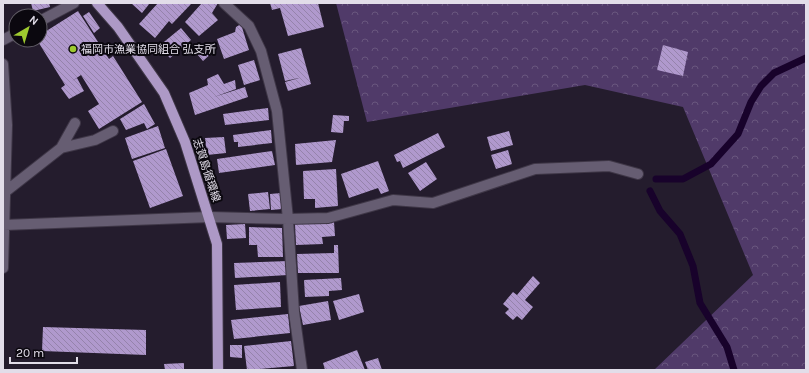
<svg xmlns="http://www.w3.org/2000/svg" width="809" height="373" font-family="Karla,'Noto Sans JP',sans-serif">
  <style>
    .forest { fill: url(#forest-crowns) }
    .lines { fill: none; stroke-linecap: round; stroke-linejoin: round }
    .stream { stroke: #18022b; stroke-width: 7 }
    .building { fill: url(#building-back-hatch) }
    .minor-casing { stroke: #3f3747; stroke-width: 12 }
    .major-casing { stroke: #3f3747; stroke-width: 12 }
    .minor { stroke: #665d72; stroke-width: 10 }
    .major { stroke: #ad99c6; stroke-width: 10 }
    .poi-dot { fill: #9eca2f; stroke: #0b080f; stroke-width: 1.5 }
    .labels { text-anchor: middle; stroke-width: 4; stroke-linejoin: round; paint-order: stroke }
    .poi-label { font-size: 11px; fill: #e2dde9; stroke: #0b080f; text-anchor: start }
    .street-label { font-size: 11px; fill: #e2dde9; stroke: #0b080f }
  </style>
  <defs>
    <pattern id="forest-crowns" width="20" height="18" patternUnits="userSpaceOnUse"><rect width="20" height="18" fill="#503a69"/><path d="M2 6a3 3 0 1 1 6 0M12 15a3 3 0 1 1 6 0" fill="none" stroke="#69567e"/></pattern>
    <pattern id="building-back-hatch" width="6" height="6" patternUnits="userSpaceOnUse"><rect width="6" height="6" fill="#b099cd"/><path d="M-1 5l2 2M0 0l6 6M5-1l2 2" fill="none" stroke="#9583ab"/></pattern>
  </defs>
  <rect width="100%" height="100%" fill="#241c2d"/>
  <path class="forest" d="M336,3H806V370H654L753,275L683,107L585,85L367,122Z"/>
  <g class="lines">
    <path class="stream" d="M656,179H683L711,164L738,134L751,102L761,86L774,73L806,58
      M650,191L660,211L680,234L693,266L700,303L727,347L734,370"/>
  </g>
  <path class="building" d="M31,3H49L50,7L33,11Z
    M131,3H150L142,13Z
    M158,3H192L172,24L169,21L155,38L139,24Z
    M202,3H218L212,13L218,20L199,36L185,22Z
    M270,3H318L324,27L288,36L280,8L272,10Z
    M78,11L109,59L113,56L142,102L99,129L88,111L99,104L81,75L72,81L77,78L84,91L69,99L61,88L65,85L37,40H40V35Z
    M89,12L100,28L94,33L83,16Z
    M241,24L249,50L224,59L217,39L235,32L236,27Z
    M181,28L191,40L170,58L159,46Z
    M208,44L214,51L203,61L197,54Z
    M663,45L688,52L683,76L657,70Z
    M301,48L311,84L288,91L285,82L299,78L285,81L278,54Z
    M254,60L260,80L244,85L238,65Z
    M218,74L224,84L235,80L236,89L214,97L245,87L248,97L195,115L189,93L208,85L207,79Z
    M144,104L155,124L147,129L144,123L126,130L120,119Z
    M268,108L269,120L225,125L223,114Z
    M333,115L349,116V121H344L343,133L331,132Z
    M158,126L165,148L132,159L125,138Z
    M271,130L272,143L238,147V142H234L233,135Z
    M509,131L513,145L491,151L487,137Z
    M438,133L445,147L403,168L400,161L397,162L394,155Z
    M224,137L226,153L207,155L205,138Z
    M336,140L332,162L296,165L295,144Z
    M166,149L183,196L150,208L133,161Z
    M508,150L512,164L496,169L491,155Z
    M272,151L275,165L219,173L217,159Z
    M378,161L389,191L381,194L378,188L349,198L341,174Z
    M426,162L437,179L420,191L408,173Z
    M336,169L338,206L315,208V199H304L303,171Z
    M268,192L270,209L250,211L248,194Z
    M281,193L282,209L271,210L270,194Z
    M334,222L335,236L322,237L323,244L296,245L295,224Z
    M245,224L246,238L227,239L226,225Z
    M249,227L282,228L283,257H258L257,245H249Z
    M334,245H338L339,273H298L297,254L334,253Z
    M288,261V275L235,278L234,263Z
    M533,276L540,283L525,300L533,307L522,320L517,316L513,320L505,313L509,309L503,304L513,292L517,295Z
    M341,278L342,290L329,291V296L305,297L304,280Z
    M280,282L281,307L236,310L234,285Z
    M359,294L364,312L339,320L333,301Z
    M328,301L331,320L303,325L299,306Z
    M288,314L290,333L234,339L231,320Z
    M43,327L146,330V355L42,351Z
    M291,341L294,366L247,370L244,346Z
    M230,345H242V358L230,357Z
    M357,350L365,370H325L323,363Z
    M378,358L382,370H368L365,362Z
    M184,363V370H165L164,364Z"/>
  <g class="lines">
    <defs>
      <path id="minor" d="M224,3L249,26L261,51L277,111L288,219L294,312L302,370
        M40,21L74,3
        M3,40L16,33
        M3,64L7,125L3,268
        M61,148L95,140L113,131
        M5,192L61,148L75,123
        M4,225L210,217L288,219L328,218L393,200L433,203L535,169L609,166L638,174"/>
      <path id="major" d="M97,3L118,27L164,93L185,142L217,244L218,370"/>
    </defs>
    <use href="#minor" class="minor-casing"/>
    <use href="#major" class="major-casing"/>
    <use href="#minor" class="minor"/>
    <use href="#major" class="major"/>
  </g>
  <circle class="poi-dot" cx="73" cy="49" r="4"/>
  <g class="labels">
    <g class="poi-label">
      <text x="81" y="53">福岡市漁業協同組合 弘支所</text>
    </g>
    <g class="street-label">
      <text transform="translate(207 170) rotate(72)" y="4">志賀島循環線</text>
    </g>
  </g>
  <rect width="809" height="373" fill="none" stroke="#e2dde9" stroke-width="8"/>
  <g transform="translate(28 28) rotate(38)"><circle r="19" fill="#0b080f" stroke="#615d66"/>
  <path d="M0-3L7 15L0 10L-7 15Z" fill="#9eca2f"/>
  <text y="-6" font-size="11" font-weight="bold" text-anchor="middle" fill="#e2dde9">N</text>
  </g>
  <path d="M10 357v6h67v-6" fill="none" stroke="#e2dde9" stroke-width="2"/>
  <text x="16" y="357" font-size="12" fill="#e2dde9" stroke="#0b080f" stroke-width="3" paint-order="stroke">20 m</text>
</svg>
